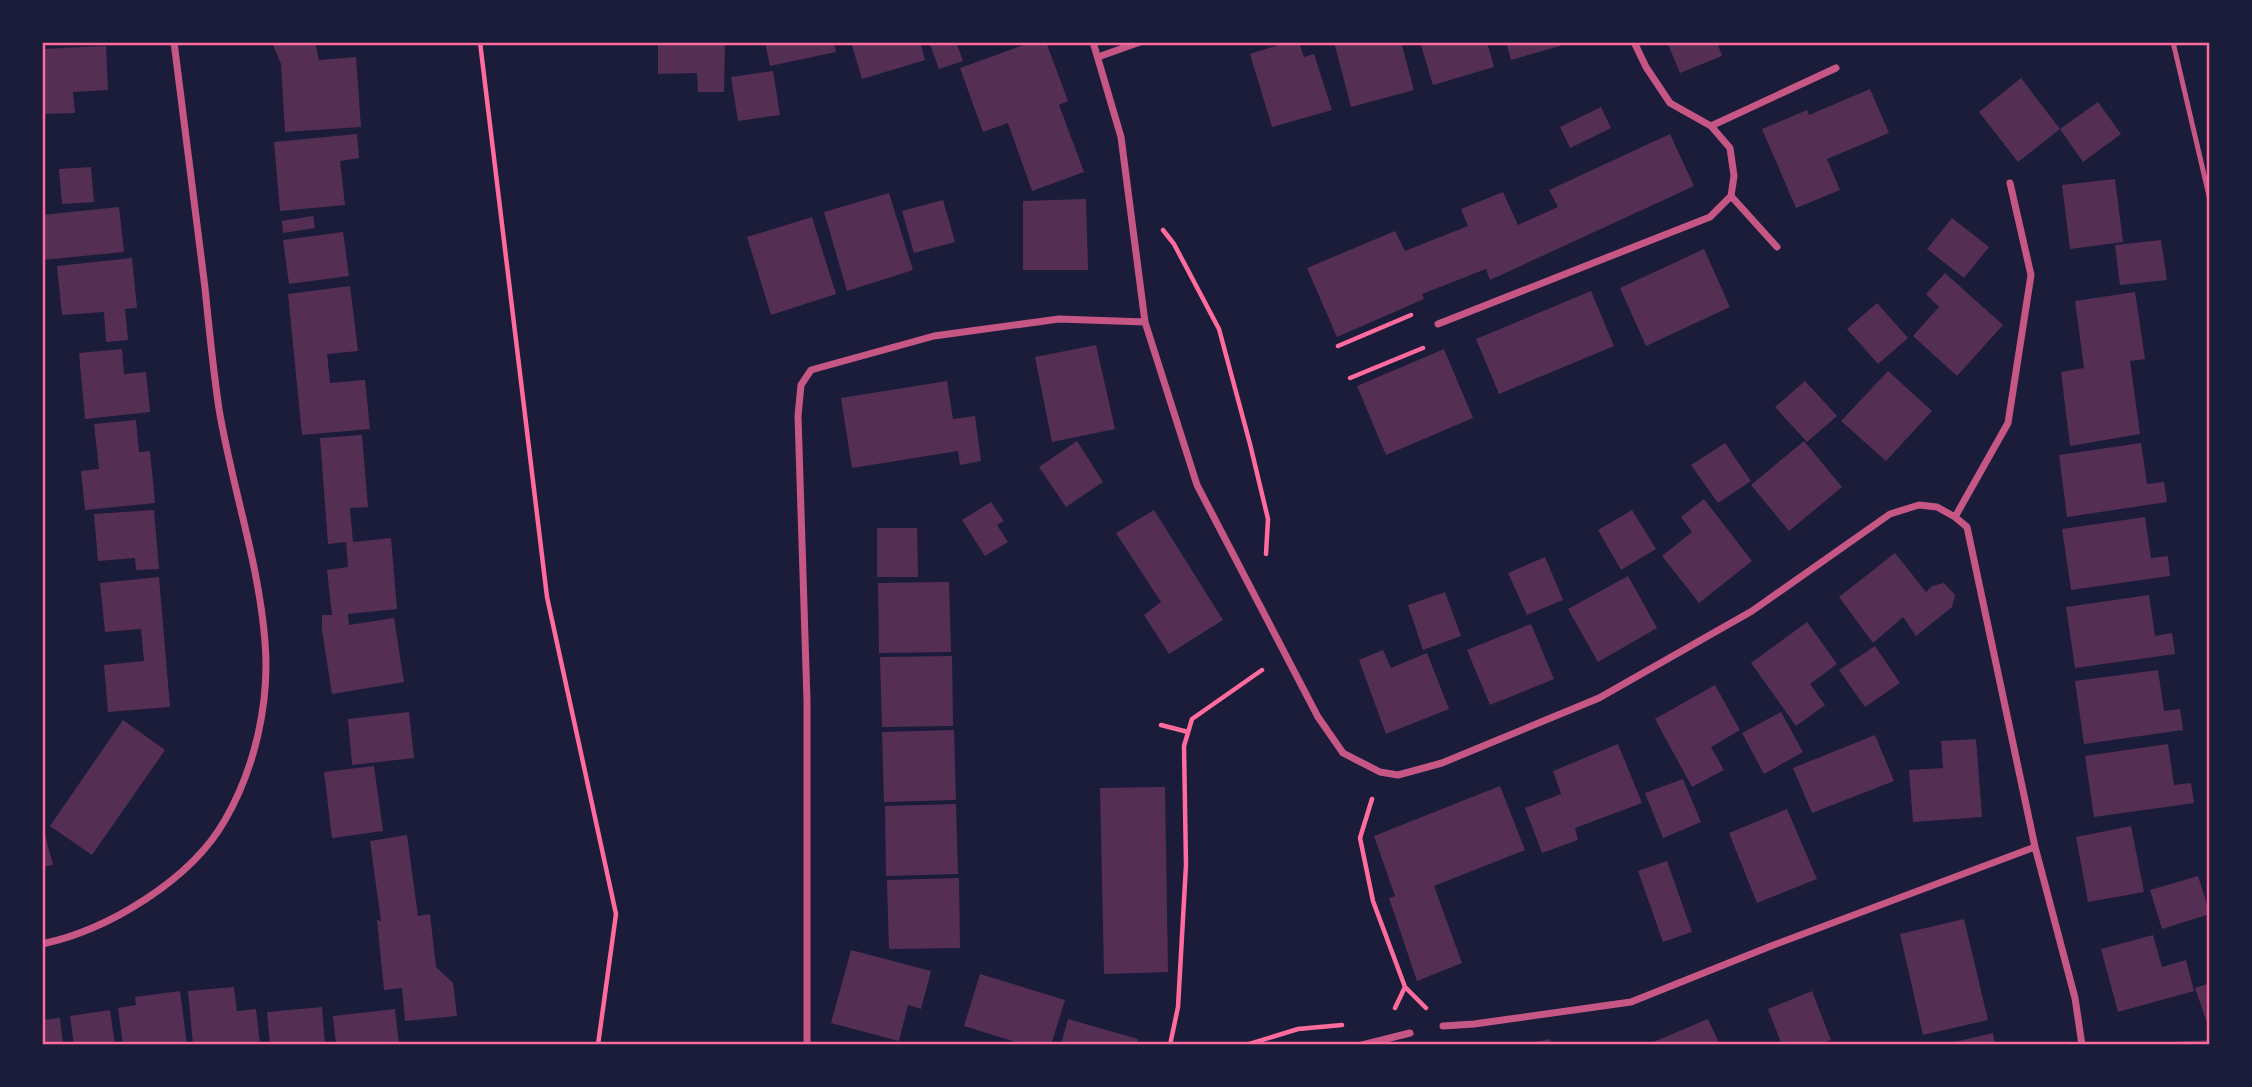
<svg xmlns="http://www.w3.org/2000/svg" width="2252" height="1087" font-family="Karla,sans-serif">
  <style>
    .building { fill: #542f53 }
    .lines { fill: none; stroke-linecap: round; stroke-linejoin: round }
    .path { stroke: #ff6b9d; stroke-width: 4.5 }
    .service { stroke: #c65784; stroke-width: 5 }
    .minor { stroke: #c65784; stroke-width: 7 }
    .neatline { fill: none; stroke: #ff6b9d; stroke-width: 2.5 }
  </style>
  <rect width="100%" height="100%" fill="#1b1b3a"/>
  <path class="building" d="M272,42H315L319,60L356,57L361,127L285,132L281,64Z
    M658,42H725L724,92H698L697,73L658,74Z
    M765,42H834L836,52L770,66Z
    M851,42H920L925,60L862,79Z
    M929,42H956L963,61L939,69Z
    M1032,42H1046L1068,101L1059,105L1084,172L1032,191L1008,123L983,132L960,68Z
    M1288,42H1299L1304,57L1314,54L1332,110L1272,127L1250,54Z
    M1334,42H1401L1414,90L1351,107Z
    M1420,42H1487L1494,67L1433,85Z
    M1506,42H1570V43L1511,60Z
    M1667,42H1717L1722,56L1680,73Z
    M106,46L108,90L73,92L75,113L44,114L42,49Z
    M773,71L780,115L738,121L731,77Z
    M2021,78L2060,129L2018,162L1979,112Z
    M1870,89L1889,133L1827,159L1840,190L1796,208L1762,129L1807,110L1809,115Z
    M2098,102L2121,134L2083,162L2060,129Z
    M1601,107L1611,128L1570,148L1560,127Z
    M357,134L359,158L340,161L345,205L280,211L274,142Z
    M1670,134L1694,186L1490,280L1486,269L1422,294L1424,299L1337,337L1307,268L1395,231L1405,251L1468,226L1461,209L1503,192L1518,225L1558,207L1549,190Z
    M91,167L94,202L62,204L59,169Z
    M2115,179L2123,242L2070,249L2062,185Z
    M889,193L913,270L847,291L824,212Z
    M1086,199L1088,270H1023V201Z
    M943,200L955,242L914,253L902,211Z
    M119,207L124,252L42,260V215Z
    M313,216L315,228L283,233L282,221Z
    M812,217L836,294L771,315L747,237Z
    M1952,218L1989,247L1964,278L1927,249Z
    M343,232L349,276L289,284L283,240Z
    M2161,240L2167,280L2120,285L2115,245Z
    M1704,249L1730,307L1646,346L1620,288Z
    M132,258L137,308L125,309L128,340L106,342L104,312L62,315L57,266Z
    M1945,273L2003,325L1957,376L1913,336L1939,307L1926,294Z
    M350,286L358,351L327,354L330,383L365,380L370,429L302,435L288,294Z
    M1591,291L1614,346L1499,394L1476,339Z
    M2135,292L2145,359L2130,361L2140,434L2070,446L2061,372L2084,368L2075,301Z
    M1877,303L1908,338L1878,364L1847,329Z
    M1096,345L1115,429L1052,442L1035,357Z
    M122,349L124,374L146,372L150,412L85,419L79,353Z
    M1444,349L1473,418L1386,455L1357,386Z
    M1888,371L1932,411L1886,461L1841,421Z
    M947,381L953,419L975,416L981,461L960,465L958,451L852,468L841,398Z
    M1805,381L1837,416L1807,442L1775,407Z
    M136,420L139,452L150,451L155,503L85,510L81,471L99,469L94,424Z
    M362,435L368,507L350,508L353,542L391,538L397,609L348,614L349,625L394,618L404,682L332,694L322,630V615H332L327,570L348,567L346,542L328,544L320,438Z
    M1077,441L1103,482L1066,507L1039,467Z
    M1804,441L1842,487L1789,531L1751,485Z
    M1725,443L1751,481L1718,503L1691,465Z
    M2141,443L2147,484L2164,482L2167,502L2067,517L2059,455Z
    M1704,499L1752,561L1699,603L1662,556L1692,532L1681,517Z
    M991,502L1004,521L997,525L1008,542L985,556L962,520Z
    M154,510L159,569L136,570L135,558L98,561L94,514Z
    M1154,510L1223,620L1169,654L1144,615L1161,602L1116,533Z
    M1632,510L1656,549L1621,570L1598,530Z
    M2145,517L2151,558L2168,556L2170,576L2071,590L2062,529Z
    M877,528H917L918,577H877Z
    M1895,553L1926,592L1932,586L1944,583L1955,595L1952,607L1916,636L1903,617L1873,643L1839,597Z
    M1545,557L1563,600L1527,615L1508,573Z
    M1628,576L1657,628L1598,662L1568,609Z
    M159,577L170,707L108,712L104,665L144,661L141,629L105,632L100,583Z
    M949,582L951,652L879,653L878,583Z
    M1445,592L1461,636L1423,650L1408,605Z
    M2149,595L2155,636L2172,633L2175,654L2075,668L2066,607Z
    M1807,622L1837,664L1810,684L1825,705L1796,726L1751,663Z
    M1531,624L1554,679L1490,705L1467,650Z
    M1875,646L1900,683L1865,707L1839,670Z
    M1383,650L1391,668L1427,653L1449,709L1386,734L1359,660Z
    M952,656L953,726L882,727L880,657Z
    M2158,670L2164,711L2180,709L2183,730L2084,744L2075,681Z
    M1715,685L1740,730L1711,747L1724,770L1692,787L1655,719Z
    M409,712L414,758L352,765L348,719Z
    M1781,712L1803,752L1764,774L1742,733Z
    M123,720L165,750L92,855L50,826Z
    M954,730L956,800L884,802L882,732Z
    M1875,735L1894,781L1812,813L1793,768Z
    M1976,739L1982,817L1913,822L1909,770L1943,768L1941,741Z
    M1618,744L1642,803L1575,828L1578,840L1542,853L1525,808L1561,794L1553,771Z
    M2168,744L2174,785L2191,783L2194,803L2094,817L2085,756Z
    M374,766L383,831L332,838L324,772Z
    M1683,779L1701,822L1663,838L1645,793Z
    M1500,786L1525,850L1434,886L1462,963L1417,981L1389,898L1395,896L1374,836Z
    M1165,787L1168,972L1104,974L1100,788Z
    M956,804L958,874L886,876L885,806Z
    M1787,809L1817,879L1757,903L1729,833Z
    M42,823L53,865L42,867Z
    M2131,826L2144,892L2088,902L2076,837Z
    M407,835L418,916L430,914L436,967L453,983L457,1016L405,1021L402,988L384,990L377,920L381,921L370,841Z
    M1667,861L1692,932L1663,942L1638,871Z
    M2198,876L2210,914L2162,929L2150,890Z
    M959,878L960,948L889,949L887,880Z
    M1964,919L1988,1020L1923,1035L1900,934Z
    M2153,935L2162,967L2186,960L2194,991L2118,1012L2101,949Z
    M851,950L931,971L921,1009L908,1005L899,1041L831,1023Z
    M980,974L1065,1000L1051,1045H1025L964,1026Z
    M2210,983V1031L2195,988Z
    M234,987L237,1011L256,1009L260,1045H193L188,991Z
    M180,991L187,1045H123L118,1008L136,1005L135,997Z
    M1812,991L1831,1040L1819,1045H1782L1768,1009Z
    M322,1007L325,1045H270L267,1012Z
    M395,1009L399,1045H336L333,1016Z
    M110,1010L115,1045H74L70,1016Z
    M60,1018L63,1045H42V1020Z
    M1068,1019L1138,1039L1137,1045H1061Z
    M1708,1019L1720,1045H1646Z
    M1993,1033L1995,1045H1947L1946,1044Z
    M1550,1039L1551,1045H1526V1044Z
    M2210,1040V1045H2150L2149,1043Z"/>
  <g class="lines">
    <path class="path" d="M480,42L547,597L616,914L598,1045
      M1163,230L1174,244L1219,329L1250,444L1268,519L1266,554
      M1338,346L1411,315
      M1350,378L1423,348
      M1161,725L1188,732
      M1372,799L1360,838L1373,901L1405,987L1426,1008
      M1395,1008L1405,987
      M1170,1045L1178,1007L1186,865L1184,746L1192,719L1262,670
      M1246,1045L1298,1029L1342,1025"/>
    <path class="service" d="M2173,42L2210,200"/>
    <path class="minor" d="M1093,42L1121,137L1145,322L1197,485L1318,717L1343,753L1380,772L1398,775L1442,763L1599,698L1752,611L1890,514L1919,505L1937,507L1955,517L1967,527L2035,847L1771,946L1631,1002L1474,1024L1443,1026
      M1634,42L1646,67L1670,103L1711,126L1836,68
      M1098,57L1140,42
      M1731,196L1777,247
      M1438,324L1710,217L1731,196L1734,176L1730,148L1711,126
      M1955,517L2008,423L2031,275L2010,183
      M2035,847L2075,998L2082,1045
      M42,944C108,930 191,880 225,820C255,768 270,702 265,642C259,563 232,487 219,409C213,369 209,328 205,288C194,206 184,124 174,42
      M807,1045V701L798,416L801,385L811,370L934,336L1059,319L1145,322
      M1362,1045L1410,1033"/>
  </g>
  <rect width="2252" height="1087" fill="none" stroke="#1b1b3a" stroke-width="88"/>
  <rect x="44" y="44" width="2164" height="999" class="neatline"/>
</svg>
